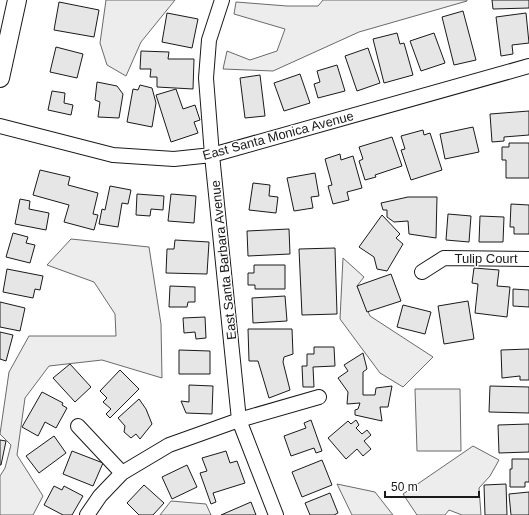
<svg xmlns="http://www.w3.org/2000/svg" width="529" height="515" font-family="Helvetica,sans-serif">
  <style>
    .built { fill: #ededed; stroke: #6a6a6a }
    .building { fill: #e6e6e6; stroke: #1a1a1a }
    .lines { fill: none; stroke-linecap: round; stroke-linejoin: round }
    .minor-casing { stroke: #1a1a1a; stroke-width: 16 }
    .major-casing { stroke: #1a1a1a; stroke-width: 20 }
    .minor { stroke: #fff; stroke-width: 14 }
    .major { stroke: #fff; stroke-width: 18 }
    .labels { text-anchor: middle; stroke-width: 3; stroke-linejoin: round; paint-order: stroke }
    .street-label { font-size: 13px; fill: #1a1a1a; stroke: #fff }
  </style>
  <rect width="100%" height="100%" fill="#fff"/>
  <path class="built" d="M106,0H175L141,42L126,76L107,65L100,43Z
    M323,0H467V1L359,32L273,71L223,69L227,51L250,60L277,51L285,29L234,14L236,2L287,6H318Z
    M71,239L149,247L161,324L162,378L102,360L49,366L25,398L17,455L43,496L33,515H0V476L5,468L11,445L0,434L9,372L29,336H116L115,314L94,282L47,265Z
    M343,258L364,277L357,286L370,316L433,357L403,387L380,373L340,319Z
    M415,389H460L461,451H417Z
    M473,446L499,460L490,476L479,488L481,515H462L449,510L445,515H417L403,494Z
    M337,484L375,492L393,515H352Z
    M171,501L206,504L211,515H160Z"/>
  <path class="building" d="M492,0H529V8L493,9Z
    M59,2L99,10L94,37L54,30Z
    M463,11L476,60L454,65L442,17Z
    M167,13L198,19L192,48L162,42Z
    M526,13L529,43L512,45L513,54L501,56L496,17Z
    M397,33L400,44L404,43L413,75L384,83L373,39Z
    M434,33L445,63L421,71L410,41Z
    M56,47L83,54L77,78L50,72Z
    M368,48L380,83L357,91L345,56Z
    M141,51L169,52L168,59H194L193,89L157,87V77H150L151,69H140Z
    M337,65L345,91L318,98L314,84L320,82L317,71Z
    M300,74L310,103L284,111L274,83Z
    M260,75L265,116L245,118L240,78Z
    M97,82L117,86L123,94L119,118L98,117L100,102L95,100Z
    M140,85L152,88L156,103L152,127L127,122L133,89L138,90Z
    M176,89L183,109L195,105L200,120L194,122L198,133L171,142L156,95Z
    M52,91L65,93L64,103L73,105L71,115L48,110Z
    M529,111V135L504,137V141L492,142L490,114Z
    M473,127L479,152L445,159L440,134Z
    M423,130L424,135L430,133L442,170L411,180L401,150L405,149L401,136Z
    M392,137L402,166L375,175L376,177L365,180L359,161L363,159L359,147Z
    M509,143H529V178H506V160H502V147H509Z
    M340,154L341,160L353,156L362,188L347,192L349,200L333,204L328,186L332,185L325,159Z
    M40,170L70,177L68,185L98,193L93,214L98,215L94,230L64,222L69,205L33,195Z
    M315,173L319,196L311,197L313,208L294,211L287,178Z
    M253,183L270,185L269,196L278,197L276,213L249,210Z
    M110,186L131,190L128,204L122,203L118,227L99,224L102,209L105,210Z
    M137,194L164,196L163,210L151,209L150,216L136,215Z
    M171,194L196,196L194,223L168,221Z
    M408,197H437L436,238L409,234L408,221L394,222L387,217V210H383L381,203Z
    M20,199L30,201L29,209L49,213L46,230L15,224Z
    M511,204L529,205V234H514V227H510Z
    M448,214L471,216L469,242L446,240Z
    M382,215L400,234L396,238L403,244L387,271L377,269L374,257L359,247Z
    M480,216L504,217L503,242H479Z
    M289,229L290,254L248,256L247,231Z
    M13,233L28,237L26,243L35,245L30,263L6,257Z
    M175,240L209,242L207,274L166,273L167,249H174Z
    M335,248L337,314L302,315L299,249Z
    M254,265H285V289H255V285H248V273H254Z
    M474,268L499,270L497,286L510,287L507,317L475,313L478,284L472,283Z
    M7,269L43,276L40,290L35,289L33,298L3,292Z
    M391,274L401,301L367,312L357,286Z
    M170,286L195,287V302H188L187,307H169Z
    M513,289L529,290V307L513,306Z
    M285,296L287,321L253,323L252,298Z
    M468,301L474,339L444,344L438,306Z
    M0,302L25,308L20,331L0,327Z
    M403,305L431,312L425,334L397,327Z
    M205,317L206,338L196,339L195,332L184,333L183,318Z
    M248,329H292L293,354L284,357L283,362L290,390L269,398L258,361H249Z
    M0,332L13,335L6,361L0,359Z
    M314,347H334L335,366L313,367L314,387H303L302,366H307V354H314Z
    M529,349V380H520V376L502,378L501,350Z
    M179,350L210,351V374H179Z
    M363,353L367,369L363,372V395H375L376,388L392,386L388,407H380L382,421L355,415V410L358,409L360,403L347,404L348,392L338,378L348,371L344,365Z
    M70,364L91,387L75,402L53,378Z
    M120,370L139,389L110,418L106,414L111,409L103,402L107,398L100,391Z
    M189,385L213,386L212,414L186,413L181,401L189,402Z
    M490,386L529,387V413L489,412Z
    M42,392L63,403L62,405L67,408L56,428L45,422L38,436L22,427Z
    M139,399L146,409L152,424L140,439L136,434L131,438L124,432L125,426L118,418Z
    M311,420L322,451L316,453L314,448L291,456L284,436L306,428L304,423Z
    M356,420L359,425L356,428L362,434L367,430L371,435L364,441L371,449L363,456L357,449L346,459L328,438L348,421L351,424Z
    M529,424V452L499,453L498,425Z
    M54,436L66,453L39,473L26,456Z
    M0,440L6,441L1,465H0Z
    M72,451L103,463L93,486L63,474Z
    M226,451L230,463L237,461L245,483L213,493L216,502L211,504L200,473L207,471L202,458Z
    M512,459H529V482H525V487H510V469H512Z
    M322,460L332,485L302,497L292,472Z
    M187,465L197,487L172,499L162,477Z
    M506,484L507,515H485L484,485Z
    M144,485L164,503L153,515H139L127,503Z
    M54,486L62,490L64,486L83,496L72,515H63L44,505Z
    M529,492V515H511L509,494Z
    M330,493L338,513L334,515H310L305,503Z
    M251,502L256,515H221Z"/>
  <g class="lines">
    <defs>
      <path id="minor" d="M222,0L209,40L206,78L212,155L239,420L276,515
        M0,126L113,155L174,159L212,155L529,66
        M422,272L444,258L529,259
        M78,426L122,473
        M87,515L100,496L122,473L169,445L239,420L319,397"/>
      <path id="major" d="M0,78L17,0"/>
    </defs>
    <use href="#minor" class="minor-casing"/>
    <use href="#major" class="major-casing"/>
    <use href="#minor" class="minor"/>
    <use href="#major" class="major"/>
  </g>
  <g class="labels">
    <g class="street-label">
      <text transform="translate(278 135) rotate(-15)" y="5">East Santa Monica Avenue</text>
      <text x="486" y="263">Tulip Court</text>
      <text transform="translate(223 260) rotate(-96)" y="5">East Santa Barbara Avenue</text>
    </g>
  </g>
  <path d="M385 491v6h94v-6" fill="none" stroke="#1a1a1a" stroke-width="2"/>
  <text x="391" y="491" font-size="12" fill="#1a1a1a" stroke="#ffffff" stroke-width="3" paint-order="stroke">50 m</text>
</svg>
